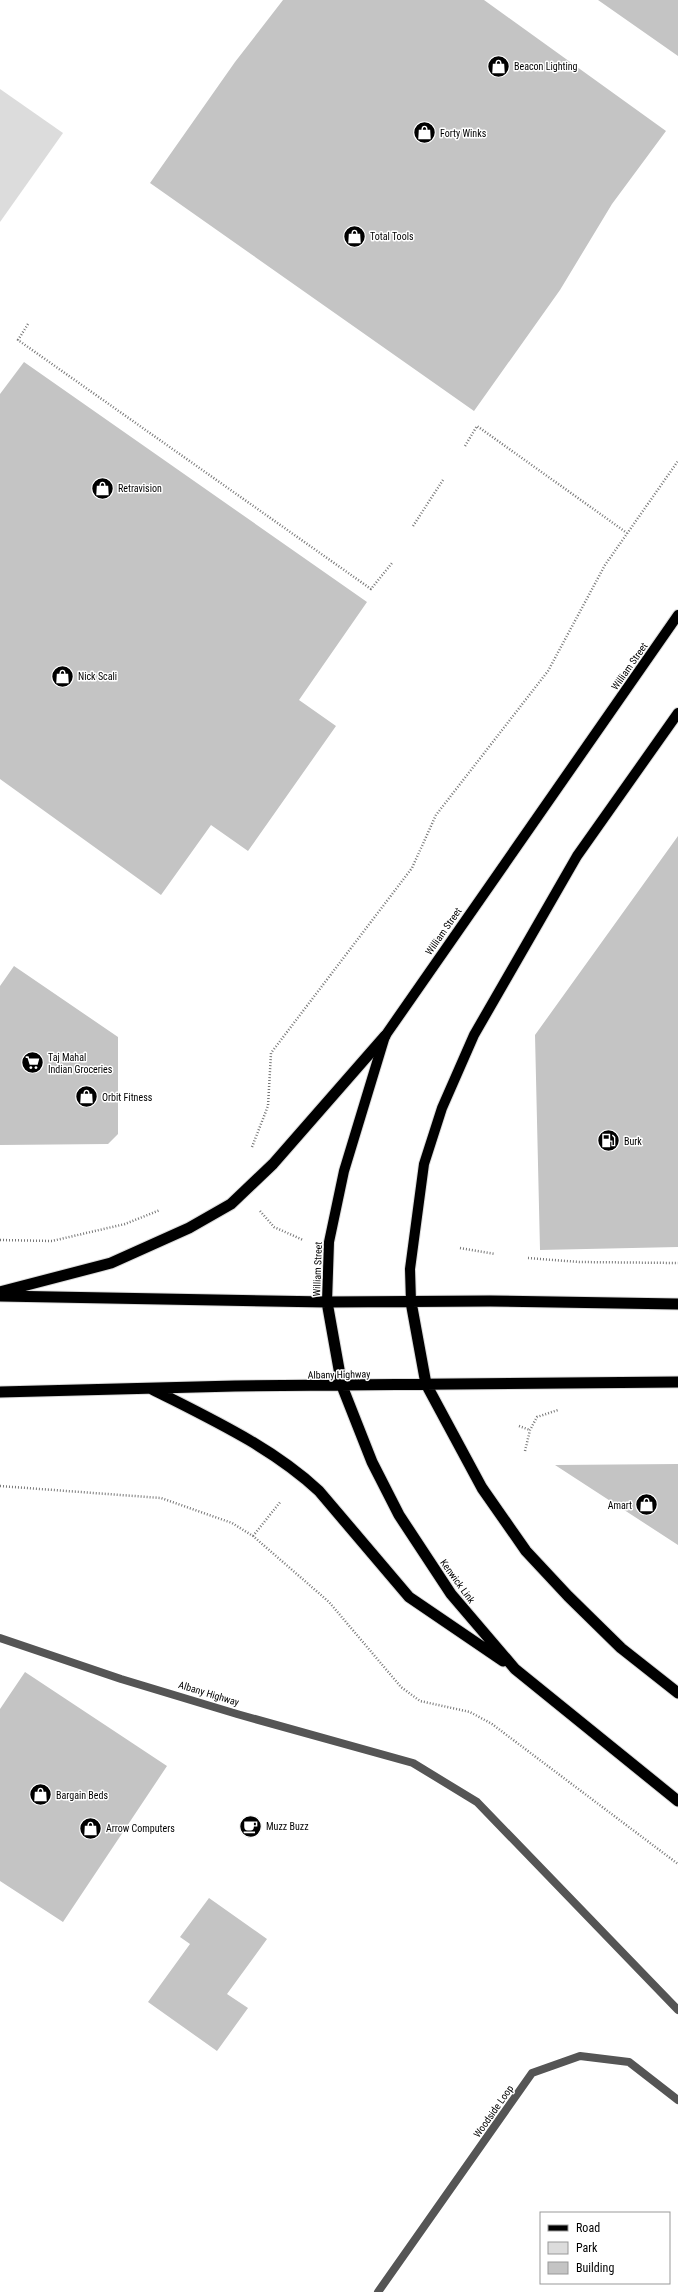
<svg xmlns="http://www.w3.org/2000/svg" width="678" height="2292" font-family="'Roboto Condensed',sans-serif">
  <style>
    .green { fill: #dcdcdc }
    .building { fill: #c4c4c4 }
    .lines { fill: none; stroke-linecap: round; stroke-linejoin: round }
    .primary-casing { stroke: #dbdbdb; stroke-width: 12 }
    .trunk-casing { stroke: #dbdbdb; stroke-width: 13 }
    .path { stroke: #777; stroke-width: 2.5; stroke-dasharray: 1 2; stroke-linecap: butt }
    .service { stroke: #555; stroke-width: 8 }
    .minor { stroke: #555; stroke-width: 8 }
    .primary { stroke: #000; stroke-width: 10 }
    .trunk { stroke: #000; stroke-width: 11 }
    .labels { text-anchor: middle; stroke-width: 3; stroke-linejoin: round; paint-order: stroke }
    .poi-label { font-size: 10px; fill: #000; stroke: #fff; text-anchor: start }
    .street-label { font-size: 10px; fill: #000; stroke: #fff }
  </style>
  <rect width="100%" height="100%" fill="#fff"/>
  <path class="green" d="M0,89L63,133L0,222Z"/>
  <path class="building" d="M283,0H484L666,131L612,204L560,290L474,411L150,183L235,62Z
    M598,0H678V56Z
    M24,362L367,602L299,700L336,726L248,851L211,825L161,895L0,779V394Z
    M678,836V1247L540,1250L535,1035Z
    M14,966L118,1037V1134L108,1144L0,1145V986Z
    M678,1464V1545L555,1465Z
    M25,1672L167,1766L63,1922L0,1881V1709Z
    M209,1898L267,1939L227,1994L248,2008L217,2051L148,2002L190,1944L180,1937Z"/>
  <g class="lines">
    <defs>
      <path id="primary" d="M327,1302L329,1242L344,1171L385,1036L678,615
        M411,1302L410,1269L424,1164L442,1108L474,1035L577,856L678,713"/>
      <path id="trunk" d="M0,1292L111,1263L189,1228L231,1204L273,1164L385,1036
        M0,1296L327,1302L490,1301L678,1304
        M327,1302L342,1386L372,1462L399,1515L451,1594L515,1669L678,1801
        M411,1302L426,1384L482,1488L526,1551L568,1596L621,1648L678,1693
        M152,1389C209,1418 272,1447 319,1491L409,1597L503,1661
        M0,1392L235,1386L678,1382"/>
    </defs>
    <use href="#primary" class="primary-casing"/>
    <use href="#trunk" class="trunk-casing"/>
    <path class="path" d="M28,324L18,340L371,589L392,563
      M465,446L477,426L627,533
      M413,526L443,480
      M252,1147L268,1106L271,1053L412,868L436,815L548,671L605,565L678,461
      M260,1211L274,1227L303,1240
      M0,1240L52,1241L125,1224L160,1210
      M460,1248L495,1254
      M528,1258L579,1262L678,1263
      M519,1426L530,1430
      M525,1451L530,1430L537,1417L558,1410
      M0,1486L161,1498L232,1523L253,1536L329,1602L401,1687L420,1701L470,1712L492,1724L678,1864
      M253,1536L281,1501"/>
    <path class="service" d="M0,1638L121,1679L237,1714L413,1763L477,1802L678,2010"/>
    <path class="minor" d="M378,2292L532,2073L580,2056L629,2062L678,2100"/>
    <use href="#primary" class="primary"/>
    <use href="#trunk" class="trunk"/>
  </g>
  <defs>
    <symbol id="shop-disc" viewBox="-11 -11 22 22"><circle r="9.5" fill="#000" stroke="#fff"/><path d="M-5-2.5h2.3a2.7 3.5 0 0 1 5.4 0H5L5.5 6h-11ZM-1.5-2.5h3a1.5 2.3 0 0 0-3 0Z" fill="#fff"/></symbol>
    <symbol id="supermarket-disc" viewBox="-11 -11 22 22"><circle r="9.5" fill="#000" stroke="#fff"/><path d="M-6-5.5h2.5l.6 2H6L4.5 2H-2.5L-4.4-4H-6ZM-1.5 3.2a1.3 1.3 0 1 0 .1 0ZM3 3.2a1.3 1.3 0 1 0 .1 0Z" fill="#fff"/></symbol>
    <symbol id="fuel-disc" viewBox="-11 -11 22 22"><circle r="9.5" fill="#000" stroke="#fff"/><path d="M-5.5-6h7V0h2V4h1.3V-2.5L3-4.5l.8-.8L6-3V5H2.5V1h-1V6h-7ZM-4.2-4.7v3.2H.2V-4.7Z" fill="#fff"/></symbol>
    <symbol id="cafe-disc" viewBox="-11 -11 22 22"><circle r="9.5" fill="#000" stroke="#fff"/><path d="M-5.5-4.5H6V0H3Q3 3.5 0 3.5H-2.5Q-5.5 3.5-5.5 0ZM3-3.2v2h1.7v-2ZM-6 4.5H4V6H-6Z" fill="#fff"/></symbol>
  </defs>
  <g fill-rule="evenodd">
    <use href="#shop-disc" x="486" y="54" width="25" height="25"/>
    <use href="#shop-disc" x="412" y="120" width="25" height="25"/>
    <use href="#shop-disc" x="342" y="224" width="25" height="25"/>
    <use href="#shop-disc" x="90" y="476" width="25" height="25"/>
    <use href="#shop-disc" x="50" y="664" width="25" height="25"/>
    <use href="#supermarket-disc" x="20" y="1050" width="25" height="25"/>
    <use href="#shop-disc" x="74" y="1084" width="25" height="25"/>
    <use href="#fuel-disc" x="596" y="1128" width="25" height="25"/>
    <use href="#shop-disc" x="634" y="1492" width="25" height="25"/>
    <use href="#shop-disc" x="28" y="1782" width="25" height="25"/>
    <use href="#cafe-disc" x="238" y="1814" width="25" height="25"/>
    <use href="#shop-disc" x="78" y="1816" width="25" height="25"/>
  </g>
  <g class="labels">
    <g class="poi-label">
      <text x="514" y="70">Beacon Lighting</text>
      <text x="440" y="137">Forty Winks</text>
      <text x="370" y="240">Total Tools</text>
      <text x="118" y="492">Retravision</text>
      <text x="78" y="680">Nick Scali</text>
      <text x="48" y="1061">Taj Mahal<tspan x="48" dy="12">Indian Groceries</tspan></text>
      <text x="102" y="1101">Orbit Fitness</text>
      <text x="624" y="1145">Burk</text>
      <text x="632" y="1509" text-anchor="end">Amart</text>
      <text x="56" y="1799">Bargain Beds</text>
      <text x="266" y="1830">Muzz Buzz</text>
      <text x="106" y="1832">Arrow Computers</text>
    </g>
    <g class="street-label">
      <text transform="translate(629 666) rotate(-55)" y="4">William Street</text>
      <text transform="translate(443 931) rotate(-55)" y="4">William Street</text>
      <text transform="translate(317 1269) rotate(-88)" y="4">William Street</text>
      <text transform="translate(339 1374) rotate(-1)" y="4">Albany Highway</text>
      <text transform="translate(458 1581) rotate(54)" y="4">Kenwick Link</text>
      <text transform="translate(209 1693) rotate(17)" y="4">Albany Highway</text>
      <text transform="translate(493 2111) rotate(-55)" y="4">Woodside Loop</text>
    </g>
  </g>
  <rect x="540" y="2212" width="130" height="72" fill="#ffffff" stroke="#999999"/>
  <rect x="548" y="2225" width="20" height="6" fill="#000000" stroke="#999999"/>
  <text x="576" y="2232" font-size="12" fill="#000000">Road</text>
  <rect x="548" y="2242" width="20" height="12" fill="#dcdcdc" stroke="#999999"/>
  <text x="576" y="2252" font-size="12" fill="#000000">Park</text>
  <rect x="548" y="2262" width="20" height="12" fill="#c4c4c4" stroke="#999999"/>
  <text x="576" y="2272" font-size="12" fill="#000000">Building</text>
</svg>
